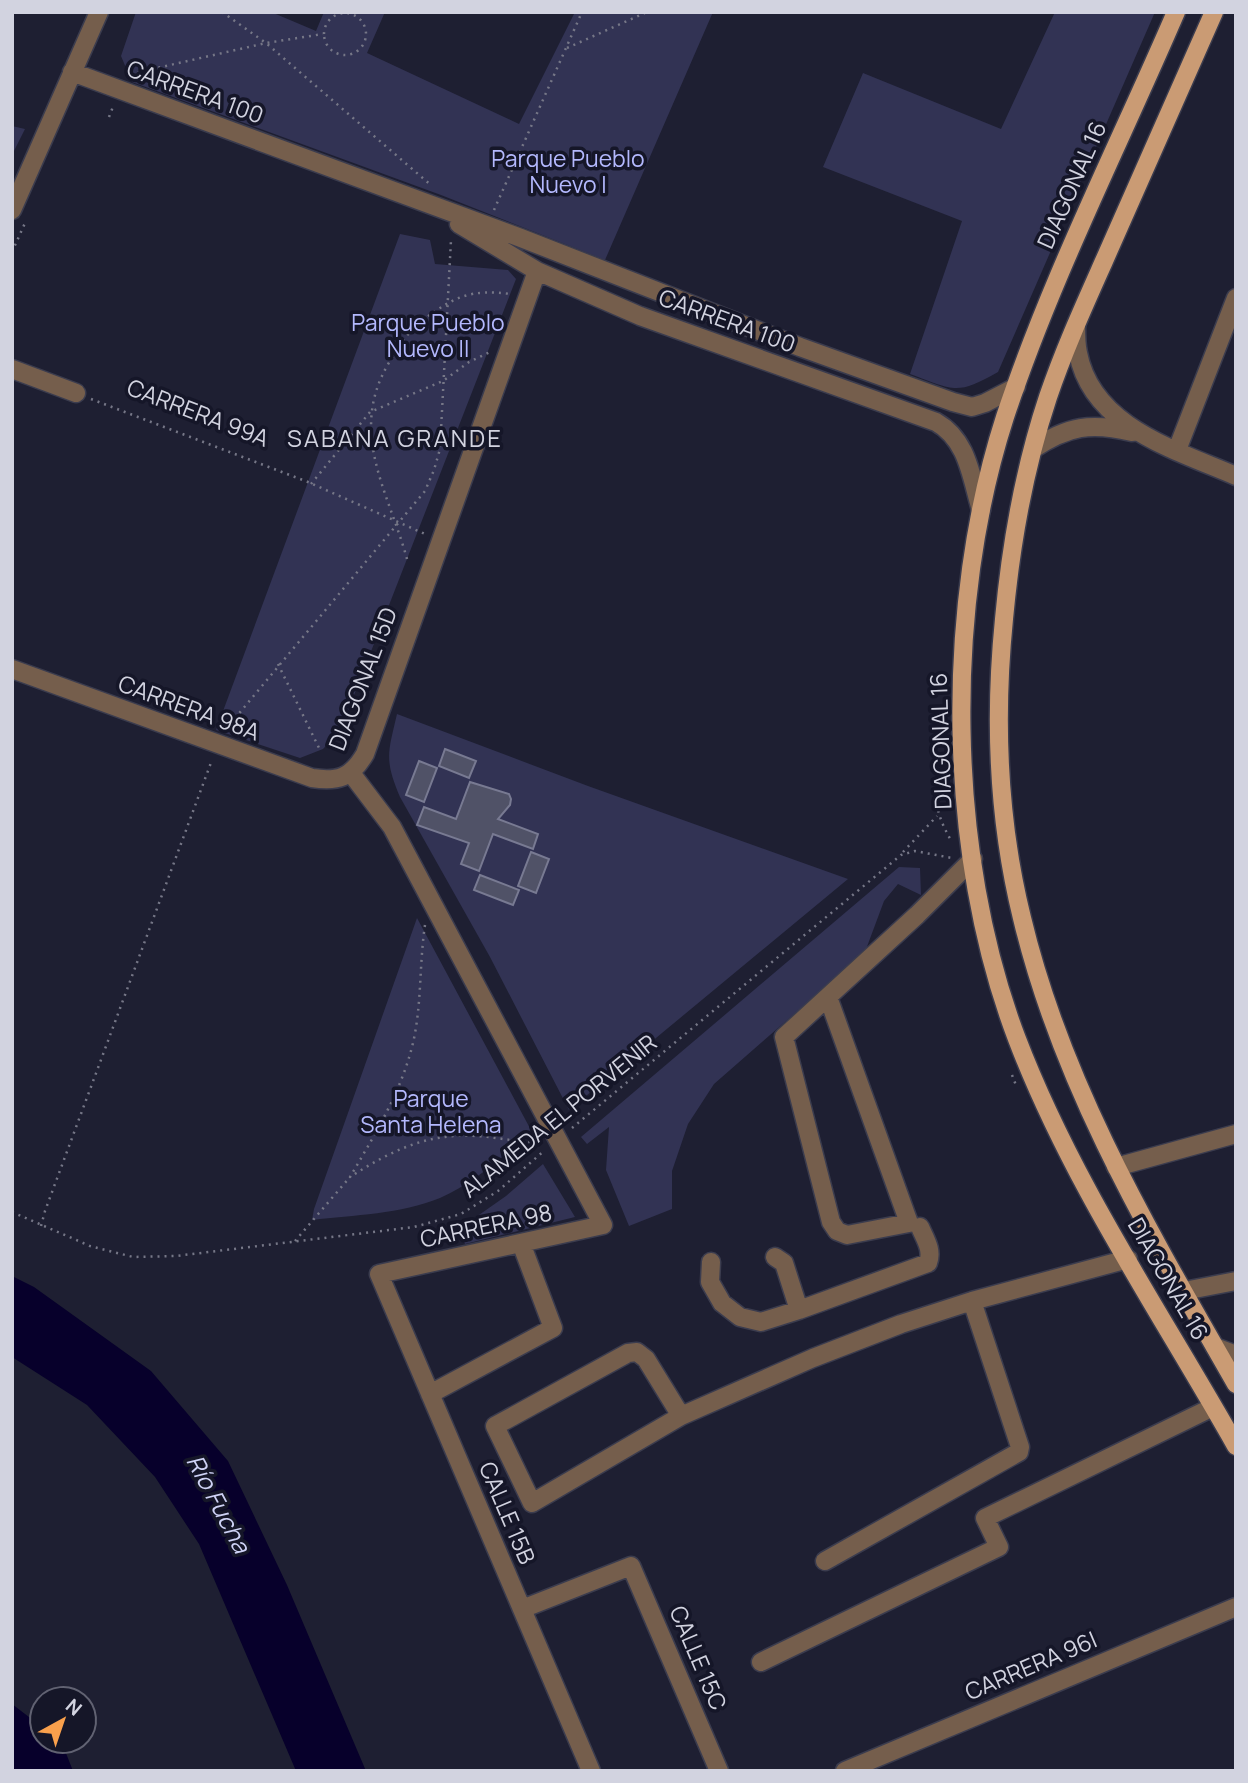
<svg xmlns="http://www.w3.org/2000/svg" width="1248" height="1783" font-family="Manrope,sans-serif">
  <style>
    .green { fill: #323354 }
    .water { fill: #07002b }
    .building { fill: #505267; stroke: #787a92; stroke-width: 2 }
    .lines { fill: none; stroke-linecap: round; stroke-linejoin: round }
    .minor-casing { stroke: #3b3c4e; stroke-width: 21 }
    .major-casing { stroke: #3b3c4e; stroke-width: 21 }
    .path { stroke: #767787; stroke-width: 2.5; stroke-dasharray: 2 5; stroke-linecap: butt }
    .minor { stroke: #755e4c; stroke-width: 18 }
    .major { stroke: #ca9b74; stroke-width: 18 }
    .labels { text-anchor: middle; stroke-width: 7; stroke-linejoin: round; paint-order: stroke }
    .street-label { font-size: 23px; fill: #d2d3e0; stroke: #151628 }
    .park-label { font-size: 23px; fill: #b3b8fd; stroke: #151628 }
    .neighbourhood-label { font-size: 24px; letter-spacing: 2px; fill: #d2d3e0; stroke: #151628 }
    .water-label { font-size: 24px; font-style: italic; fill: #ced2f5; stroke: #151628 }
  </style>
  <rect width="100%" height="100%" fill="#1e1f32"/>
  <path class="green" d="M136,12H271L316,31L324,12H385L367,53L519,124L575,12H713L605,260L441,195L132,82L121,56Z
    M1055,12H1155L998,372C956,396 954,390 910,374L962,221L823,167L863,73L1001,129Z
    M12,126L25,129L12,155Z
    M400,234L430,240L435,264L508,270L516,279L340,731L323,749L300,758L216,730Z
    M397,714L588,786L848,879L569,1110L490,957L400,797C384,759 388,753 397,714Z
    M899,867L920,868L921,895L898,884L884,901L865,952L714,1084L688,1124L672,1171V1209L629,1226L606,1170L609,1127L587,1144L581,1137Z
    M417,918L532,1132C504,1156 474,1183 440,1198C401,1214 354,1215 312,1220L314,1209Z
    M543,1164L575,1217L465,1244L459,1229L506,1196Z"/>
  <path class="water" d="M12,1276L34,1287L151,1371L228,1461L287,1585L366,1771H296L199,1544L155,1477L87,1405L12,1357Z
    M12,1704L42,1727V1741H59L62,1743L73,1771H12Z"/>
  <path class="building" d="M445,749L476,761L469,778L439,766Z
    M419,761L437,768L424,802L406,795Z
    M470,782L509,794L511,799L510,805L498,819L538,834L533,849L493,834L479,871L461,864L469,843L417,825L424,807L456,819Z
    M531,852L549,859L536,893L518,886Z
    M480,875L519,890L513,905L474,890Z"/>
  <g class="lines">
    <defs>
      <path id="minor" d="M72,72L521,238L800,347L953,402L972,407L985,403L1016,387
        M12,210L99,12
        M459,224L537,271L640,316L936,422C968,440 971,477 981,510
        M1076,326C1076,334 1076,344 1078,353C1092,427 1176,450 1236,476
        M12,369L76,393
        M1033,449C1068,426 1091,422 1132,432
        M1177,450L1236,298
        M12,669L312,778C338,782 351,778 365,754L537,271
        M351,773L392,827L603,1225L379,1274L591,1771
        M828,997L909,1223L847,1235L837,1231L831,1222L784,1037L917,915L973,859
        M1116,1167L1236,1134
        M775,1257L784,1263L799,1310
        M711,1262L710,1282L722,1303L740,1317L761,1322L799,1310L928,1263C933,1250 925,1239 920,1227
        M1184,1291L1236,1281
        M1215,1347L1236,1355
        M430,1394L553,1328L521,1243
        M681,1416L646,1359L637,1352L628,1353L495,1426L532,1503L681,1416L813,1358L901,1324L972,1301L1128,1259
        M825,1561L1019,1452L1020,1447L972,1301
        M522,1609L631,1566L719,1771
        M761,1662L999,1547L985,1518L1213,1407
        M845,1771L1236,1607"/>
      <path id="major" d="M1176,12C1118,147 1051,278 1005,417C944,606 946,853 1017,1039C1072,1183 1161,1313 1236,1446
        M1214,12C1178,95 1140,178 1104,261C1084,306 1064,350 1048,397C1024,469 1011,543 1004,619C994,719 998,821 1022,918C1062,1086 1151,1235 1236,1384"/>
    </defs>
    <use href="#minor" class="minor-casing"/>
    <use href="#major" class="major-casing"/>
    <path class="path" d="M222,12L266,43L432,186
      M324 34a21 21 0 1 1 42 0a21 21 0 1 1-42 0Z
      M567,48L647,12
      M131,74L266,43L323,34
      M109,117L114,104
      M494,210L582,12
      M12,252L25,223
      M91,399L308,482L425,534
      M311,484L370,412L443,381L469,362L490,352
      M407,559C388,490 347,431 390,361C399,345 408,332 423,320C455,296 471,289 511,294
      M278,664L320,750
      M226,729L425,491L434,470L440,449L451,240
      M945,756C932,790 933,810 952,842
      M903,852L937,816
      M425,925C419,965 422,1008 412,1047C400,1094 374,1136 350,1177C391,1151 426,1133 476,1136C498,1137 519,1143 541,1142
      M1012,1075L1017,1088
      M572,1128L901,855L915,851L952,858
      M12,1212L90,1246L133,1257L176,1256L414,1227L461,1214L498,1191L545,1150
      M41,1226L45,1211L212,760
      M295,1241L350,1177"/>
    <use href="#minor" class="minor"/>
    <use href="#major" class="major"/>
  </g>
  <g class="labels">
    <g class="street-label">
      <text transform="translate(195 92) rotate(20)" y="8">CARRERA 100</text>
      <text transform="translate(1072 185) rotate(-66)" y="8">DIAGONAL 16</text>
      <text transform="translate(727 321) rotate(20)" y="8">CARRERA 100</text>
      <text transform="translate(198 413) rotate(21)" y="8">CARRERA 99A</text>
      <text transform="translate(363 679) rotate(-69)" y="8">DIAGONAL 15D</text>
      <text transform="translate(189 708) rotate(20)" y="8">CARRERA 98A</text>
      <text transform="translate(941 741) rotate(-92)" y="8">DIAGONAL 16</text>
      <text transform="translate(559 1116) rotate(-39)" y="8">ALAMEDA EL PORVENIR</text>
      <text transform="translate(486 1226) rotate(-12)" y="8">CARRERA 98</text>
      <text transform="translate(1168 1279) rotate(60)" y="8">DIAGONAL 16</text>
      <text transform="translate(507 1513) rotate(67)" y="8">CALLE 15B</text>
      <text transform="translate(698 1658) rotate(67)" y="8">CALLE 15C</text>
      <text transform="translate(1031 1666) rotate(-23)" y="8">CARRERA 96I</text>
    </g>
    <g class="park-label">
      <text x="568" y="167">Parque Pueblo<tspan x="568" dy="26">Nuevo I</tspan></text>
      <text x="428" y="331">Parque Pueblo<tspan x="428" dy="26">Nuevo II</tspan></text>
      <text x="431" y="1107">Parque<tspan x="431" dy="26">Santa Helena</tspan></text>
    </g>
    <g class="neighbourhood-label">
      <text x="395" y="447">SABANA GRANDE</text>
    </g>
    <g class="water-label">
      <text transform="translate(218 1504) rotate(62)" y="8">Río Fucha</text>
    </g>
  </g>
  <rect width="1248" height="1783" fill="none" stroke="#d2d3e0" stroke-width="28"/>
  <g transform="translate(63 1720) rotate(40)"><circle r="33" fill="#151628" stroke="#616272" stroke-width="2"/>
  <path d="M0-5L12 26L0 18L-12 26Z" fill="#f9a04c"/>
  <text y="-10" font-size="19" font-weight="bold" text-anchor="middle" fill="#d2d3e0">N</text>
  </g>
</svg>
